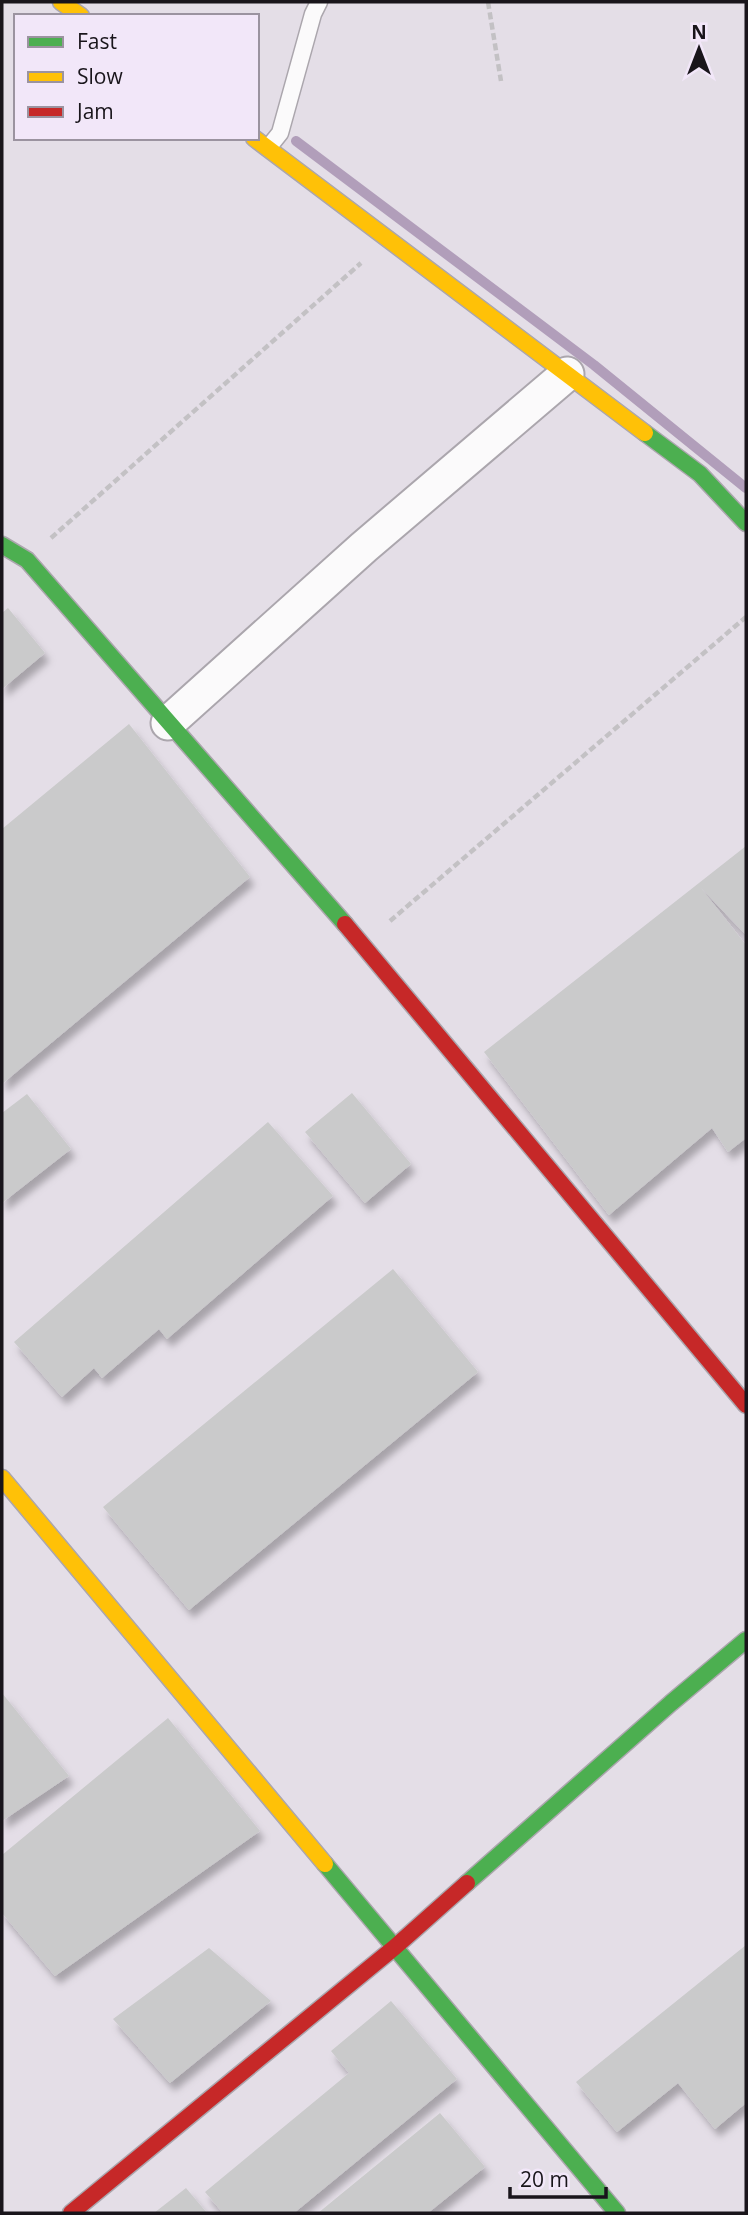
<svg xmlns="http://www.w3.org/2000/svg" width="748" height="2215" font-family="'Open Sans',sans-serif">
  <style>
    .lines { fill: none; stroke-linecap: round; stroke-linejoin: round }
    .stream { stroke: #b19eba; stroke-width: 10 }
    .building { fill: #cacacb; filter: url(#shadow) }
    .lane-casing { stroke: #aba6ad; stroke-width: 19 }
    .street-casing { stroke: #aba6ad; stroke-width: 37 }
    .fast-casing { stroke: #aba6ad; stroke-width: 19 }
    .slow-casing { stroke: #aba6ad; stroke-width: 19 }
    .jam-casing { stroke: #aba6ad; stroke-width: 19 }
    .path { stroke: #c3c1c4; stroke-width: 4.5; stroke-dasharray: 7 3.5; stroke-linecap: butt }
    .lane { stroke: #fbfafb; stroke-width: 16 }
    .street { stroke: #fbfafb; stroke-width: 33 }
    .fast { stroke: #4caf50; stroke-width: 16 }
    .slow { stroke: #ffc107; stroke-width: 16 }
    .jam { stroke: #c62828; stroke-width: 16 }
  </style>
  <defs>
    <filter id="shadow"><feDropShadow dx="4.5" dy="8" stdDeviation="3.5" flood-color="#0004"/></filter>
  </defs>
  <rect width="100%" height="100%" fill="#e4dee7"/>
  <g class="lines">
    <path class="stream" d="M296,141L594,365L746,488"/>
  </g>
  <path class="building" d="M8,608L45,653L2,689V613Z
    M129,724L250,877L2,1084V829Z
    M746,846V935L701,888L746,945V1138L728,1152L712,1128L609,1215L484,1052Z
    M352,1093L411,1164L365,1203L305,1132Z
    M27,1094L71,1149L2,1203V1113Z
    M268,1122L333,1196L167,1339L159,1329L102,1378L94,1368L62,1397L14,1342Z
    M393,1269L478,1372L189,1610L103,1507Z
    M2,1693L69,1776L2,1821Z
    M168,1718L260,1831L55,1976L2,1913V1855Z
    M746,1945V2103L715,2129L678,2083L617,2132L576,2082Z
    M209,1948L271,2001L170,2083L113,2019Z
    M391,2001L457,2079L294,2213H223L205,2192L349,2073L331,2051Z
    M440,2113L485,2167L428,2213H318Z
    M186,2188L207,2213H154Z"/>
  <g class="lines">
    <defs>
      <path id="lane" d="M268,148L280,133L313,14L319,2"/>
      <path id="street" d="M168,723L364,547L567,374"/>
      <path id="fast" d="M645,433L700,474L746,523
        M2,545L27,560L345,924
        M325,1864L617,2213
        M467,1883L671,1703L746,1640"/>
      <path id="slow" d="M61,2L81,16
        M254,138L645,433
        M2,1478L325,1864"/>
      <path id="jam" d="M345,924L746,1405
        M71,2213L395,1947L467,1883"/>
    </defs>
    <use href="#lane" class="lane-casing"/>
    <use href="#street" class="street-casing"/>
    <use href="#fast" class="fast-casing"/>
    <use href="#slow" class="slow-casing"/>
    <use href="#jam" class="jam-casing"/>
    <path class="path" d="M488,2L501,81
      M51,538L361,263
      M390,921L746,617"/>
    <use href="#lane" class="lane"/>
    <use href="#street" class="street"/>
    <use href="#fast" class="fast"/>
    <use href="#slow" class="slow"/>
    <use href="#jam" class="jam"/>
  </g>
  <rect width="748" height="2215" fill="none" stroke="#19151b" stroke-width="7"/>
  <rect x="14" y="14" width="245" height="126" fill="#f2e7f9" stroke="#9b93a0" stroke-width="2"/>
  <rect x="28" y="37" width="35" height="10" fill="#4caf50" stroke="#9b93a0" stroke-width="2"/>
  <text x="77" y="49" font-size="21" fill="#19151b">Fast</text>
  <rect x="28" y="72" width="35" height="10" fill="#ffc107" stroke="#9b93a0" stroke-width="2"/>
  <text x="77" y="84" font-size="21" fill="#19151b">Slow</text>
  <rect x="28" y="107" width="35" height="10" fill="#c62828" stroke="#9b93a0" stroke-width="2"/>
  <text x="77" y="119" font-size="21" fill="#19151b">Jam</text>
  <g transform="translate(699 49)" stroke="#f2e7f9" stroke-width="5" paint-order="stroke">
  <path d="M0-5L12 26L0 18L-12 26Z" fill="#19151b"/>
  <text y="-10" font-size="19" font-weight="bold" text-anchor="middle" fill="#19151b">N</text>
  </g>
  <path d="M510 2187v10h96v-10" fill="none" stroke="#19151b" stroke-width="3.5"/>
  <text x="520" y="2187" font-size="21" fill="#19151b" stroke="#f2e7f9" stroke-width="5" paint-order="stroke">20 m</text>
</svg>
